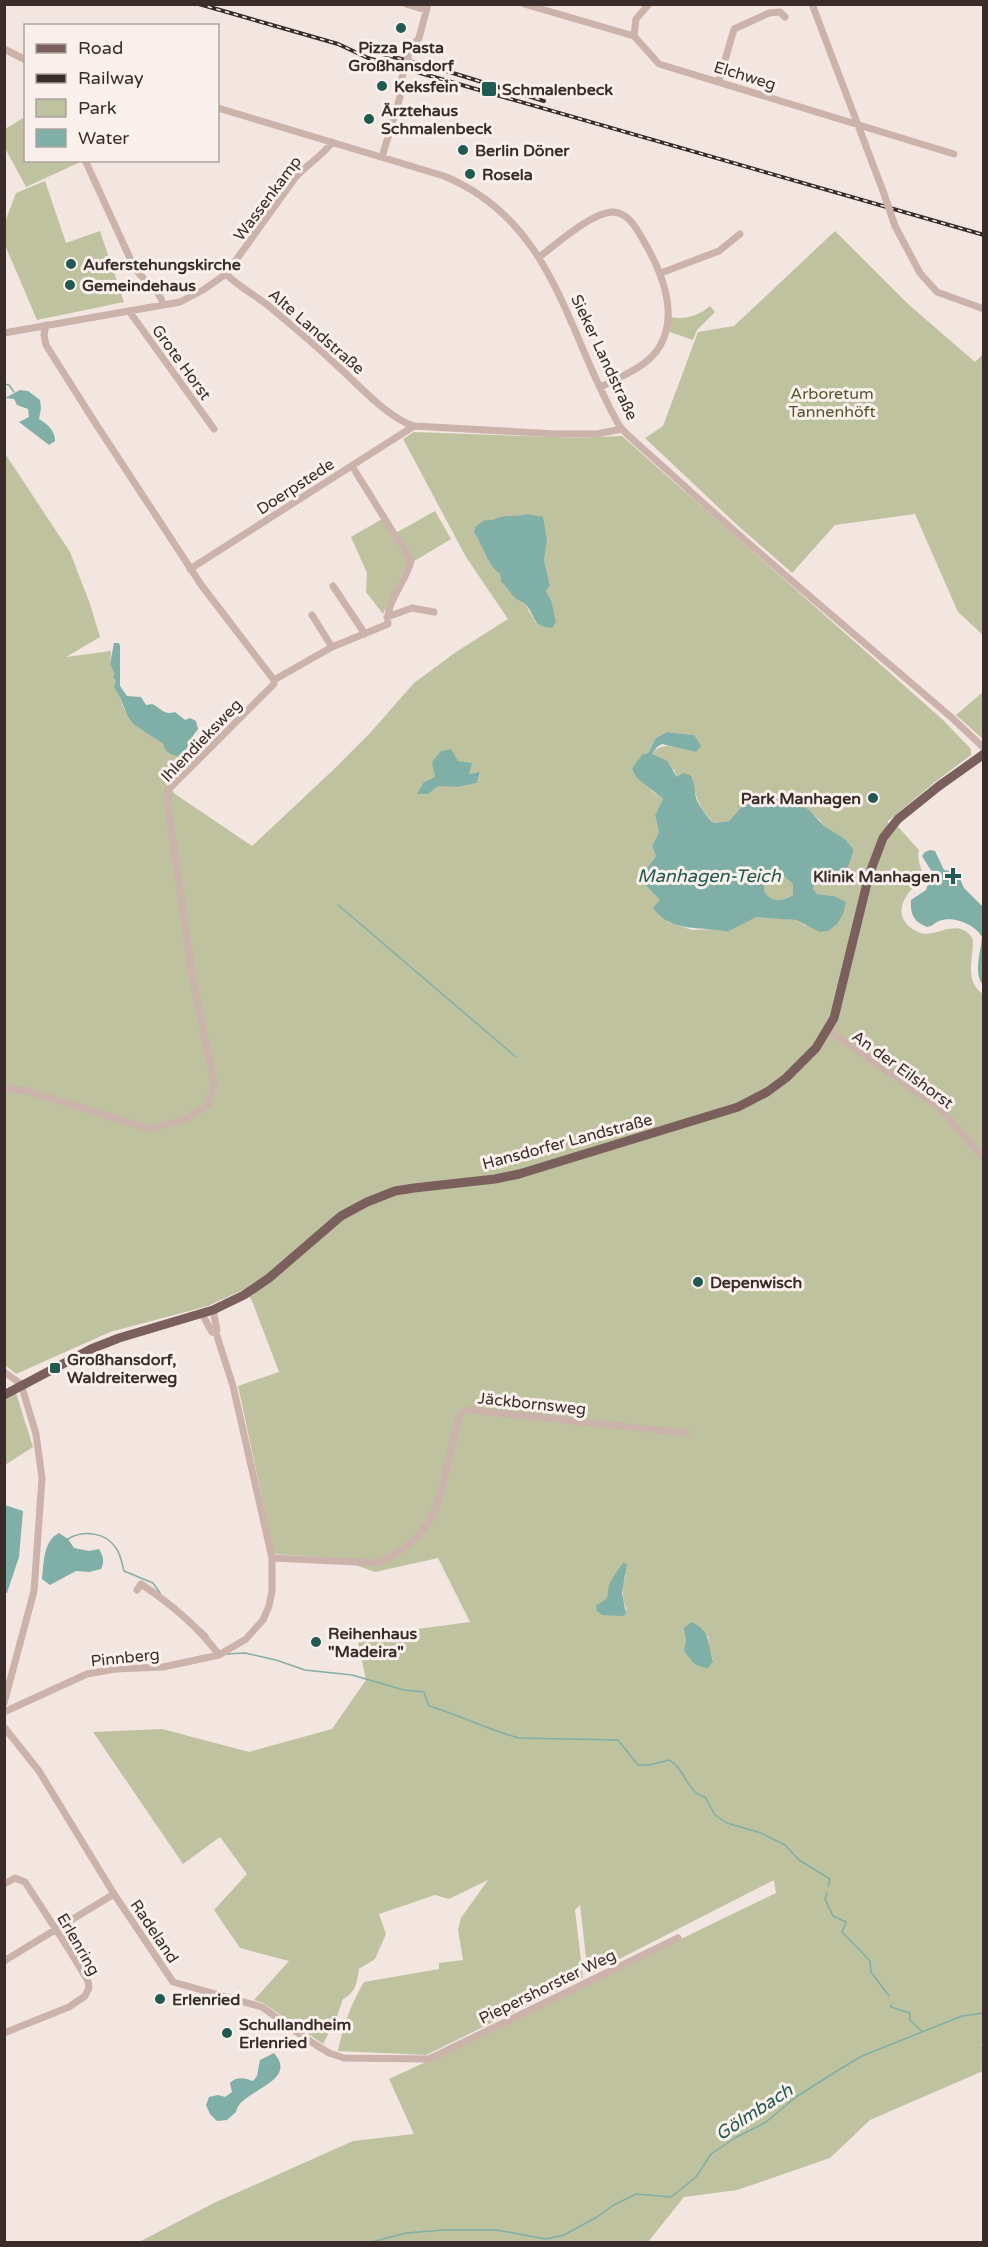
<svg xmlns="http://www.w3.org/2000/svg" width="988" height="2247" font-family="'Varela Round',sans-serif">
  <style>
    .green { fill: #bec29f; fill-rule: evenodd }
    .water { fill: #7fafa6; fill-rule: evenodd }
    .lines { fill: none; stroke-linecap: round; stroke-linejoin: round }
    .stream { stroke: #7fafa6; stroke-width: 1.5 }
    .minor { stroke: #cbb2ab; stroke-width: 7 }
    .major { stroke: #7a5f5c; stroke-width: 9 }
    .rail-casing { stroke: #392c2a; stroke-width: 4 }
    .rail { stroke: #faf0ec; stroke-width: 1.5; stroke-dasharray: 4.5; stroke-linecap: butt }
    .minor-bridge { stroke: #cbb2ab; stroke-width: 7 }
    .poi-dot { fill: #205a50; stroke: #faf0ec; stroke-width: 2 }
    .labels { text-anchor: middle; stroke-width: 6; stroke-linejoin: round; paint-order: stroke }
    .poi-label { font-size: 16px; font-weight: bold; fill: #392c2a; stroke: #faf0ec; text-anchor: start }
    .street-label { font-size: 16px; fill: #392c2a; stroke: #faf0ec }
    .park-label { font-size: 16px; fill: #52572e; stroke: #faf0ec }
    .water-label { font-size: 18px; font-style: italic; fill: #205a50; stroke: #faf0ec }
  </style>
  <rect width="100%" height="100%" fill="#f3e5e0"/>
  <path class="green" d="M25,117L26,160L76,161L78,163L26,187L5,148V129Z
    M45,181L66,243L100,231L124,302L37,320L5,245V222L16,193Z
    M835,231L908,304L975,362L983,354V635L958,612L915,514L835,525L792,573L734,522L645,438L663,426L698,332L734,326Z
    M710,306L715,312L697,330L693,340L670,332V317C685,320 698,316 710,306Z
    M414,432L579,438L622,436L942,719L971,749V755L935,782L887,822L899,828L919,850C916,863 924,866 921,881C902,895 890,919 918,932C935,940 954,918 970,935C980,944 959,978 983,994L984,2043L981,2044L983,2050V2071L870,2120L830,2158L737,2190L684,2197L648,2242H139L214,2203L353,2141L414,2134L389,2079L454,2049L776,1893L774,1880L588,1975L580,1905L575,1910L583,1978L426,2055L338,2051C343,2026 351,2004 364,1982L439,1969V1963L463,1960L458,1930L461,1918L488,1880L449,1899L435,1895L379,1914L386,1934L375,1959L359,1969C357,1983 356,1992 343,1999L336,2019L323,2044L263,2003L254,2000L289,1961L240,1948L214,1910L247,1874L220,1837L183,1864L93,1732L162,1729L249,1752L332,1729L366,1680L357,1637L470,1622L438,1558L375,1572L336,1558L274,1554L238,1386L279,1372L252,1301L245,1289L208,1306L110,1332L16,1374L5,1365L4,452L70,552L90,604L100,637L66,657L111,651L110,664C118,674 118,689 121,700C128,730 161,740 185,751L192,744L198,750L191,758L161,778L175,794L252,846L331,772L370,733L414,683L456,652L508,619L466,557L403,439ZM527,514L547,541L544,560L550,586L546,591L551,600L536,623L525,604L514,597L509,589L501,582L500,574C486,564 484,546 474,533L475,527L502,517L515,518ZM667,732L694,735L696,752C679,749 663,739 652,754L674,770L677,777L695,793L702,810L714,823L729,821L743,805L798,803L820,820L824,826L845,839L854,850C850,861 847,873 836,878C827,882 824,879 814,886L813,889L817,894L834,896L806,926L796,920L756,916L727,932L715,929L692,930L668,922L660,900L645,885L647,868L656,856L652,846L659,832L655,815L663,799L652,791L632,768L642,756L648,753L656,738ZM480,773L477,783L458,787L438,785L428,794L424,782L435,777ZM616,1574L626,1575C622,1587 621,1598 627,1610L604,1602C611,1593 609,1584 616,1574ZM708,1636L709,1649L713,1660L684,1650L686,1640Z
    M435,511L451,539L406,566L383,614L366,592L367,573L351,537L382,519L392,535Z
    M983,692V691V739L956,715Z
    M780,873L793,884V895C781,902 772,903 764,891L765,882Z
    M16,1393L33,1447L5,1465L4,1400Z"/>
  <path class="water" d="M20,390L28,391L40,400L41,408L39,419C47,424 55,430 55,441L49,445L19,422L29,417L28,409L17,405L14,399L5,398Z
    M527,514L543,517L547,541L544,560L550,586L546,591L551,600L556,622L552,628C530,626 537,616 525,604C522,601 516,600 513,596C509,591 507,587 501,582L500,574C486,564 484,546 474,533L475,527L485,520C492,521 494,519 501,517C509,515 518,517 527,514Z
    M114,643H119L120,646V686L127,696L141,697L146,705L152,704C161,708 164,716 175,712L185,720L190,718L196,721L198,729L193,736L192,744L178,756C170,755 165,752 163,743C156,739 136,727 132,722C123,712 123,697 114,688L116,680L113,677L115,674L110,664Z
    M667,732L694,735L701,746L696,752L662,744L657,747L652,754L667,761L677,777L683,773L690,775C695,783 694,786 695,794C697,804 706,817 714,823L729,821L743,805L774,797L785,799L798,803L809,810L824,826L845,839L854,850C850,860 848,875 836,878C827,881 822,880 814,886L813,889L817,894L834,896L846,902L843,914L837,924L828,931L820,932L796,920L756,917L727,932C700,925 672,934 653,908L660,900L645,885L647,868L656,856L652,846L659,832L655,815L663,799L636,777L632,768L642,755L648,753L656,738ZM780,873L793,884V895C781,902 772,903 764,891L765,882Z
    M451,749L458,761L472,763L469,774L480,772L477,783L458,787L438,786L428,794H417L424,782L435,777L432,762L441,751Z
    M930,850L935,851L944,870L957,872L964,888L983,907V985C973,974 981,951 982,937C976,925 953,915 939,921C934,923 933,926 927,927C914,922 910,915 911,900L926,890L932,872L922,856L925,852Z
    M5,1505L23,1511L19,1557L7,1593L4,1592Z
    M59,1533L68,1539L74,1548L89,1551L99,1549C103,1556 105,1561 101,1569L89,1572L76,1571L50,1585L42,1579C44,1563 43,1541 59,1533Z
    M623,1563L627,1564L622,1593L626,1614L623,1616L602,1615L597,1611L596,1605C614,1598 604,1593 611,1581C614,1575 619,1569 623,1563Z
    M691,1622C711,1630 707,1643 713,1661L708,1668C695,1667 691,1661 684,1650L686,1640L684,1628Z
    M274,2053C300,2083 239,2090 236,2112L227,2120L217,2121L210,2114L206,2105L209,2097L218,2095L225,2097L232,2092L230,2083C237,2076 244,2078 253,2081L257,2076L260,2060Z"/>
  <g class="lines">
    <path class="stream" d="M4,384L9,385L14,392
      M338,905L378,939
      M379,940L516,1057
      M68,1539C83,1530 106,1532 116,1548C121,1555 122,1564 124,1571L153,1583L160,1593
      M201,1629L208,1636
      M227,1654L245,1653L276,1660L305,1670L352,1675L404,1690L424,1692L429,1706C460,1715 488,1730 519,1738L618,1740L638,1765H649L669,1760C685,1768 686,1792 705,1797L715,1815L727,1823L761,1833L785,1845L799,1860L830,1879L828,1886
      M827,1893L825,1899L833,1916L846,1922L842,1932L870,1961L871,1972L889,1996
      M891,2005V2007L910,2013V2020L922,2031
      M372,2242L406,2233L443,2230H497L546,2239L564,2235L597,2217L612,2206L636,2194L671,2197L696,2177L711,2154L735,2138L766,2122L796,2097L840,2069L862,2056L962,2016L984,2013"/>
    <path class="minor" d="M406,4L426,10
      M524,4L634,36
      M812,4L883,191
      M634,36L659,64L954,154
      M634,36L636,19L649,4
      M411,47L419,38L428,4
      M4,49L26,60
      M719,81L734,29L769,13L780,12L785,17
      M218,108L444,176C555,222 566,333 619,425C624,433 634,440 641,447C658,462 675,477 692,493C777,570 865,643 952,718L984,748
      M382,157L400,97L401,81
      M85,160L134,267C142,280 161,290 163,305
      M895,226L920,273L937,292L984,309
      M539,257C557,244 592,212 613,212C628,213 635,226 642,238C660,268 680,311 660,346C648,367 621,376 601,387
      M661,273L719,251L740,234
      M226,274C239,287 255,295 270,307C291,325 312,342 332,361C354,380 387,418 414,426L557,434H597L622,429
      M129,311L214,429
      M4,333L180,302L203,290L226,274L295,178C306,165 324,155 332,142
      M190,569L414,426
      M333,586L365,634
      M312,615L332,647
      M387,617L412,608L434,612
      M274,680L332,647L388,624C385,603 406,582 411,561L352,466
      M828,1030L939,1107L984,1159
      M4,1088L28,1091L150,1129L186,1119L208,1104L214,1083L193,980L168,807V790L274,684V680L202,586L94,421L46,345L44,335L46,325
      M202,1314L212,1332L216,1333
      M4,1372L21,1384L36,1434L42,1478L34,1591L4,1703
      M272,1558L377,1563C450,1534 439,1475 461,1413L469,1410L687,1433
      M137,1590L141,1584C171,1604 198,1626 219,1655
      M4,1712L87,1674L115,1669L163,1667L219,1655L246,1639L263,1620L269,1606L272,1591V1558L233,1386L216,1333L217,1330L213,1310
      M4,1727L39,1771L114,1894L173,1982L262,2007L305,2038L329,2053L344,2058L429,2059L678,1938
      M4,1884L15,1878L25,1882L68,1948L88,1981L89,1988L85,1996L69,2007L4,2033
      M4,1961L114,1894"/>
    <path class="major" d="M4,1395L91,1349L119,1338L213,1310L244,1295L269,1278L341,1216L367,1202L395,1191L414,1188L495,1179L519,1174L738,1107L767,1092L786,1078L816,1048L834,1018L869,875L883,838L898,819L939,786L984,754"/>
    <defs>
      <path id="rail" d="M199,4L338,44L368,58L984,235
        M371,51L443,70L544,101"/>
    </defs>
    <use href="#rail" class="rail-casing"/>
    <use href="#rail" class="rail"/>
    <path class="minor-bridge" d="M401,81L411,47
      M883,191L895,226"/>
  </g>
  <g class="poi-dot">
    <circle cx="401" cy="28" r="6"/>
    <circle cx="382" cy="86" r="6"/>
    <rect x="481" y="81" width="16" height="16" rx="3"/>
    <circle cx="369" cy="119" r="6"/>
    <circle cx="463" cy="150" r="6"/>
    <circle cx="470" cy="174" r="6"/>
    <circle cx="71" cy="264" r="6"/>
    <circle cx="70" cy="285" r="6"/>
    <circle cx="873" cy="798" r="6"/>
    <path d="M950 867h6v6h6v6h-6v6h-6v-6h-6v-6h6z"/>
    <circle cx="698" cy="1282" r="6"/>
    <rect x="49" y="1362" width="12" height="12" rx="3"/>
    <circle cx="316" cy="1642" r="6"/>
    <circle cx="160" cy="1999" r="6"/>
    <circle cx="227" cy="2033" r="6"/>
  </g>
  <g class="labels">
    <g class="poi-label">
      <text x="401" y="53" text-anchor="middle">Pizza Pasta<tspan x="401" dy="18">Großhansdorf</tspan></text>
      <text x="394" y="92">Keksfein</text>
      <text x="502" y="95">Schmalenbeck</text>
      <text x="381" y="116">Ärztehaus<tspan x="381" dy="18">Schmalenbeck</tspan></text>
      <text x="475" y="156">Berlin Döner</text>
      <text x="482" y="180">Rosela</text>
      <text x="83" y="270">Auferstehungskirche</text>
      <text x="82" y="291">Gemeindehaus</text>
      <text x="861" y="804" text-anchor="end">Park Manhagen</text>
      <text x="940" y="882" text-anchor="end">Klinik Manhagen</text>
      <text x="710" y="1288">Depenwisch</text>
      <text x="67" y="1365">Großhansdorf,<tspan x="67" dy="18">Waldreiterweg</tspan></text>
      <text x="328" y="1639">Reihenhaus<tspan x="328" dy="18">"Madeira"</tspan></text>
      <text x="172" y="2005">Erlenried</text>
      <text x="239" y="2030">Schullandheim<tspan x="239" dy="18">Erlenried</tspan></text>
    </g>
    <g class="street-label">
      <text transform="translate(745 75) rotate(17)" y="6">Elchweg</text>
      <text transform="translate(267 198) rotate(-53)" y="6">Wassenkamp</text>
      <text transform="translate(317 331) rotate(41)" y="6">Alte Landstraße</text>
      <text transform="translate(605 357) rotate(65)" y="6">Sieker Landstraße</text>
      <text transform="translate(182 362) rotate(54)" y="6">Grote Horst</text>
      <text transform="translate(295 486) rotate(-33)" y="6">Doerpstede</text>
      <text transform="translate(201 740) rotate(-46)" y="6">Ihlendieksweg</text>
      <text transform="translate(903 1069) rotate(36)" y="6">An der Eilshorst</text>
      <text transform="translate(567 1141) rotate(-15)" y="6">Hansdorfer Landstraße</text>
      <text transform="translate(532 1403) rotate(6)" y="6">Jäckbornsweg</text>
      <text transform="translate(125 1657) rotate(-6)" y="6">Pinnberg</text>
      <text transform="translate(155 1931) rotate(56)" y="6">Radeland</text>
      <text transform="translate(79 1944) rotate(60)" y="6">Erlenring</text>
      <text transform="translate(547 1986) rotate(-26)" y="6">Piepershorster Weg</text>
    </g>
    <g class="park-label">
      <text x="832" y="399">Arboretum<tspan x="832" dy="18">Tannenhöft</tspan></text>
    </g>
    <g class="water-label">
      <text x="709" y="882">Manhagen-Teich</text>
      <text transform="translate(754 2112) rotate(-33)" y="6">Gölmbach</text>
    </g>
  </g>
  <rect width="988" height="2247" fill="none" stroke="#392c2a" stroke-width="12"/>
  <rect x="24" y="24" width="195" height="138" fill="#faf0ec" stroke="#ada29e" stroke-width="1.5"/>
  <rect x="36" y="44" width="30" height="9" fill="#7a5f5c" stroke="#ada29e" stroke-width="1.5"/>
  <text x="78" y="54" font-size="18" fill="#392c2a">Road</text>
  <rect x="36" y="74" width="30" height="9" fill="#392c2a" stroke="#ada29e" stroke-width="1.5"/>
  <text x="78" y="84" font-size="18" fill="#392c2a">Railway</text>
  <rect x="36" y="99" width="30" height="18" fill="#bec29f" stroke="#ada29e" stroke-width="1.5"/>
  <text x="78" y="114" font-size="18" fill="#392c2a">Park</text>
  <rect x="36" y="129" width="30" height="18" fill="#7fafa6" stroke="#ada29e" stroke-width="1.5"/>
  <text x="78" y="144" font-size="18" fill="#392c2a">Water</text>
</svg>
